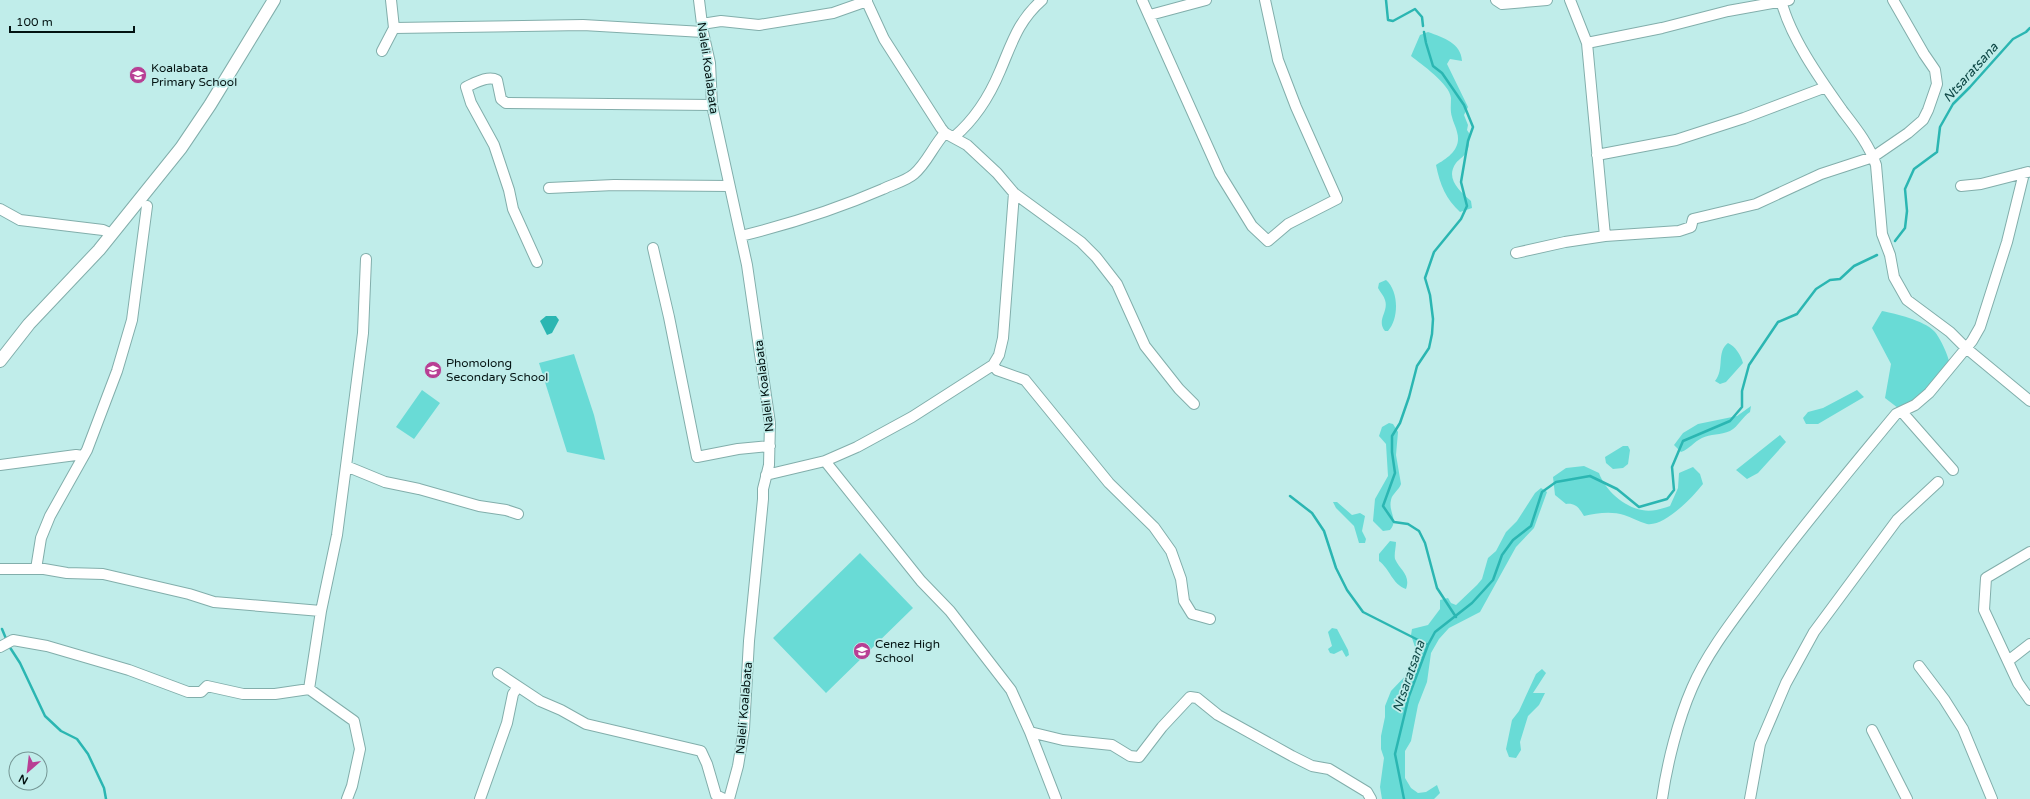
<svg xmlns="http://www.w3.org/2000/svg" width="2030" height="799" font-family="'Varela Round',sans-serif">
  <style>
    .green { fill: #69dbd6 }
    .water { fill: #2bb6b2 }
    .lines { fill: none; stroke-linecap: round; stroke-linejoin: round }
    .stream { stroke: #2bb6b2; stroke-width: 2.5 }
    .minor-casing { stroke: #82aeab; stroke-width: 12 }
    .tertiary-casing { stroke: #82aeab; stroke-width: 14 }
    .minor { stroke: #fff; stroke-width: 10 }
    .tertiary { stroke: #fff; stroke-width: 12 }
    .labels { text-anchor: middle; stroke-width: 3.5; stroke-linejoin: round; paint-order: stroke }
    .poi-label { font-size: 12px; fill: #031312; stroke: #c0edea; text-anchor: start }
    .street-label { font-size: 12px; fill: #031312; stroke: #c0edea }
    .water-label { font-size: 13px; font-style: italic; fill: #0e4846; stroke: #c0edea }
  </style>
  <rect width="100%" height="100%" fill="#c0edea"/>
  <path class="green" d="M1428,32C1444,38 1461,43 1462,61L1450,59L1447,64L1468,107L1464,115L1468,125L1467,130L1469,133C1469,138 1470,146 1467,151C1465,156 1459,159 1456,163C1445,178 1459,191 1471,201L1472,208L1460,212C1446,199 1440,185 1436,165C1448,158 1462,149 1457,132C1456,127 1453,122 1452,117C1450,111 1451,104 1451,98C1450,84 1421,64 1411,56L1420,35Z
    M1386,280C1399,291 1399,319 1388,331H1385C1376,320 1389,312 1385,300C1384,296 1380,292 1378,288L1379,283Z
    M1882,311C1896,314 1923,320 1934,331C1940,337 1949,357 1950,365L1924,395L1898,408L1885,398L1891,364L1872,328Z
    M1728,343C1735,346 1741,355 1743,363L1726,382L1720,384L1715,381C1725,369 1716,352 1728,343Z
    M574,354L594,415L605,460L567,452L539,363Z
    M422,390L440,403L414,439L396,427Z
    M1857,390L1864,397L1818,424H1806L1803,418L1808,412L1823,408Z
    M1751,406L1750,412C1742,417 1739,426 1730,431C1721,435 1710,434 1702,438C1693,442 1690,449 1681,452L1674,445L1683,433L1698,424L1737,416Z
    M1389,423L1393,424L1398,432L1396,455L1401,484C1399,490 1392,494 1391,500C1388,512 1399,520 1390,530L1383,531L1373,521L1375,499L1388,476L1386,444L1379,436L1382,427Z
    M1780,435L1786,442L1758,473L1747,479L1736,470Z
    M1623,446H1628L1630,450L1628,464L1623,468L1613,469L1606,463L1605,457Z
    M1584,466L1599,473C1605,490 1624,507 1642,510C1652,512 1661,509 1670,506L1678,488L1679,473L1693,467L1700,474L1703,484C1693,497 1664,527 1647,524C1639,522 1631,517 1624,515C1612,511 1596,513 1584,516C1579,508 1576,503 1566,504L1555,495L1553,477L1566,468Z
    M1541,488L1547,492L1534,528L1516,547L1480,612L1449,628L1439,639L1431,653L1427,682L1418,705L1411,741L1405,751V778L1411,788L1418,793L1426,792L1437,785L1440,793L1434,799H1382L1380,787L1384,758L1381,749V736L1385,717V706L1391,691L1411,670L1415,647L1411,635L1412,629L1428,625L1440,609V600L1448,598L1451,603L1456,605L1477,585L1482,579L1488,558L1496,551L1506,532L1517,521L1535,493Z
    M1333,502H1337L1352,515L1360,513L1365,516L1362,531L1366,539L1365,543H1359L1354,526L1336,508Z
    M1390,541L1396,542C1396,547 1394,554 1395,559C1400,570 1411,575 1406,589C1392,584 1390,569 1379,561V554Z
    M860,553L913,608L826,693L773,638Z
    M1332,628L1337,629L1348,650L1349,655L1346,657L1342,650L1334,654L1330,653L1328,649L1332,646L1328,632Z
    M1542,669L1546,673L1533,693H1545L1539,705L1528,716L1520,742L1521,750L1516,758L1509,757L1506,749L1512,720L1519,711L1536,674Z"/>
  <path class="water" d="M546,316H556L559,320L552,333L547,335L540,321Z"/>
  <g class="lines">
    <path class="stream" d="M1386,0L1388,20L1393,21L1415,9L1422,17L1423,26
      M1424,32L1426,43L1433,66L1442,73L1464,105L1473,127L1468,141L1461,182L1467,206L1461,219L1434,252L1425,278L1430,295L1433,319L1432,334L1429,348L1417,366L1409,397L1400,423L1392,436V452L1395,473L1383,506L1394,522L1408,524L1419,531L1425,543L1437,588L1456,617
      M1895,241L1905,228L1907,211L1905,189L1914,169L1937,152L1940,127L1953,104L1970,87L2013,39L2026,32L2030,28
      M1290,496L1312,513L1324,531L1336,568L1347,590L1363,612L1428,645
      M2,629L7,641
      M9,646L20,663L45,716L61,731L77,739L88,754L104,788L106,799
      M1404,799L1395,754L1409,696L1428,645L1435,632L1472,603L1493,580L1502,555L1513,540L1531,526L1542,492L1556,482L1590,476L1617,489L1639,507L1667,499L1674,490L1672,467L1683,441L1730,421L1742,407V391L1749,365L1778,322L1797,314L1816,289L1830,280L1840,279L1854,266L1877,255"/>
    <defs>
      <path id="minor" d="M699,0L703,32L710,63L712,105L747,265L770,423L769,465L763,489V499L749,641L744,729L738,766L729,799
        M866,0L884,39L941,128L945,133L967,145L997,173L1014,193L1081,242L1096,257L1117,284L1145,346L1179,389L1194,404
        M1142,0L1220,174L1252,226L1268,241L1288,224L1337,199L1296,107L1278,60L1265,0
        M1496,0L1502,4L1547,0
        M1570,0L1587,43L1605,236L1679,231L1691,227L1693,219L1756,204L1821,174L1873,157L1908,133L1923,120L1928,110L1937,84L1935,70L1924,54L1893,0
        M1781,0C1790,37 1820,79 1842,110C1855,127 1869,144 1876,165L1882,234L1890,255L1894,277L1907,300L1950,332L1966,348L2030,401
        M1150,15L1206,0
        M702,24L721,21L759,25L833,13L867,1
        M394,28L583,25L703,32
        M1587,43L1662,28L1728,11L1789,0
        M382,51L394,28L391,0
        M954,137C974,120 990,95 1000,71C1012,43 1018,21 1042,0
        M1597,155L1676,140L1744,118L1826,87
        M1961,186L1981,184L2028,172
        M549,188L614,185L729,186
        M0,209L20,220L103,230L112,234
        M741,236C790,224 837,209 883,189C893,184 906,181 914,174C927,163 933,146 945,133
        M653,248L669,317L697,457L738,449L770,446
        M1516,253L1565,242L1605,236
        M537,262L513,209L509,190L494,145L471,103L466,87C475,83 488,75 497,80L501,99L506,103L712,105
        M993,365L997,370L1025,380L1109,483L1154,527L1171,551L1181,579L1184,601L1192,614L1210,619
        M1902,412L1953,470
        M825,461L921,581L950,611L1011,690L1030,732L1063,740L1112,745L1130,756L1139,757L1162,727L1190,697L1197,698L1218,715L1292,756L1312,766L1329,769L1367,792L1371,799
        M0,465L76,455L83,456
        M346,466L385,482L419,489L479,506L506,510L518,514
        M766,475L825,461L857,447L912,417L993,365L999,355L1003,338L1014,193
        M2030,552L1986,578L1984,610L2018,683L2030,700
        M0,569H44L67,573L103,574L189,594L214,602L321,611
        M36,569L41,538L50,516L87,450L117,371L132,320L147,206
        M0,647L13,640L47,646L129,670L188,692H201L207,686L243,694H275L309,689
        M2008,661L2030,644
        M1919,666L1944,699L1963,729L1992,799
        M498,673L540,701L561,710L586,724L701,751L707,764L716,795L724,799
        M1872,730L1907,799
        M1030,732L1056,799
        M347,799L352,786L360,749L354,721L309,689L321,611L337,535L346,466L363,333L366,259
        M480,799L507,723L513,694L517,688
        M1662,799C1667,764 1678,720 1692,688C1707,653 1733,620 1756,589C1800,529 1848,472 1896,414L1915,405L1929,393L1972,341L1980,327L2007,242L2024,173
        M1750,799L1760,744L1786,683L1814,632L1897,520L1938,482"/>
      <path id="tertiary" d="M0,361L29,324L99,250L181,148L210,105L274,0"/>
    </defs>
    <use href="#minor" class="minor-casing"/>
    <use href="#tertiary" class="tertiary-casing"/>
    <use href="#minor" class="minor"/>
    <use href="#tertiary" class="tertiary"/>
  </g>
  <defs>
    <symbol id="school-disc" viewBox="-11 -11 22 22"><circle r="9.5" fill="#b83f94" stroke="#c0edea"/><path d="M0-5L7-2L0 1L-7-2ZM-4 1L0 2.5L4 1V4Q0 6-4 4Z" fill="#fff"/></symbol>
  </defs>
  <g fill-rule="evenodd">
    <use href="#school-disc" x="128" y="65" width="20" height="20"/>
    <use href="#school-disc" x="423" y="360" width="20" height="20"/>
    <use href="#school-disc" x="852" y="641" width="20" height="20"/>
  </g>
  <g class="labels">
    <g class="poi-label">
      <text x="151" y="72">Koalabata<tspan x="151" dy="14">Primary School</tspan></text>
      <text x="446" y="367">Phomolong<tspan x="446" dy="14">Secondary School</tspan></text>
      <text x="875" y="648">Cenez High<tspan x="875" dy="14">School</tspan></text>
    </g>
    <g class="street-label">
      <text transform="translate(708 68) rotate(82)" y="4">Naleli Koalabata</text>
      <text transform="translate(764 386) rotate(-97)" y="4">Naleli Koalabata</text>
      <text transform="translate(744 708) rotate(-85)" y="4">Naleli Koalabata</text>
    </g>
    <g class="water-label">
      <text transform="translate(1970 72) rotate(-48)" y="5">Ntsaratsana</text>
      <text transform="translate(1408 676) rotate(-71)" y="5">Ntsaratsana</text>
    </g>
  </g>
  <g transform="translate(28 771) rotate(208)"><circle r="19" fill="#c0edea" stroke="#749694"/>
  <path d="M0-3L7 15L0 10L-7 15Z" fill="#b83f94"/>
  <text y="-6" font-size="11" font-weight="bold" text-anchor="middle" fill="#031312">N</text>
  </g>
  <path d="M10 26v6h124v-6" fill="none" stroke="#031312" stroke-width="2"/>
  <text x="16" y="26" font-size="12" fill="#031312" stroke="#c0edea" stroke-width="3" paint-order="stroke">100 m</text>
</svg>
